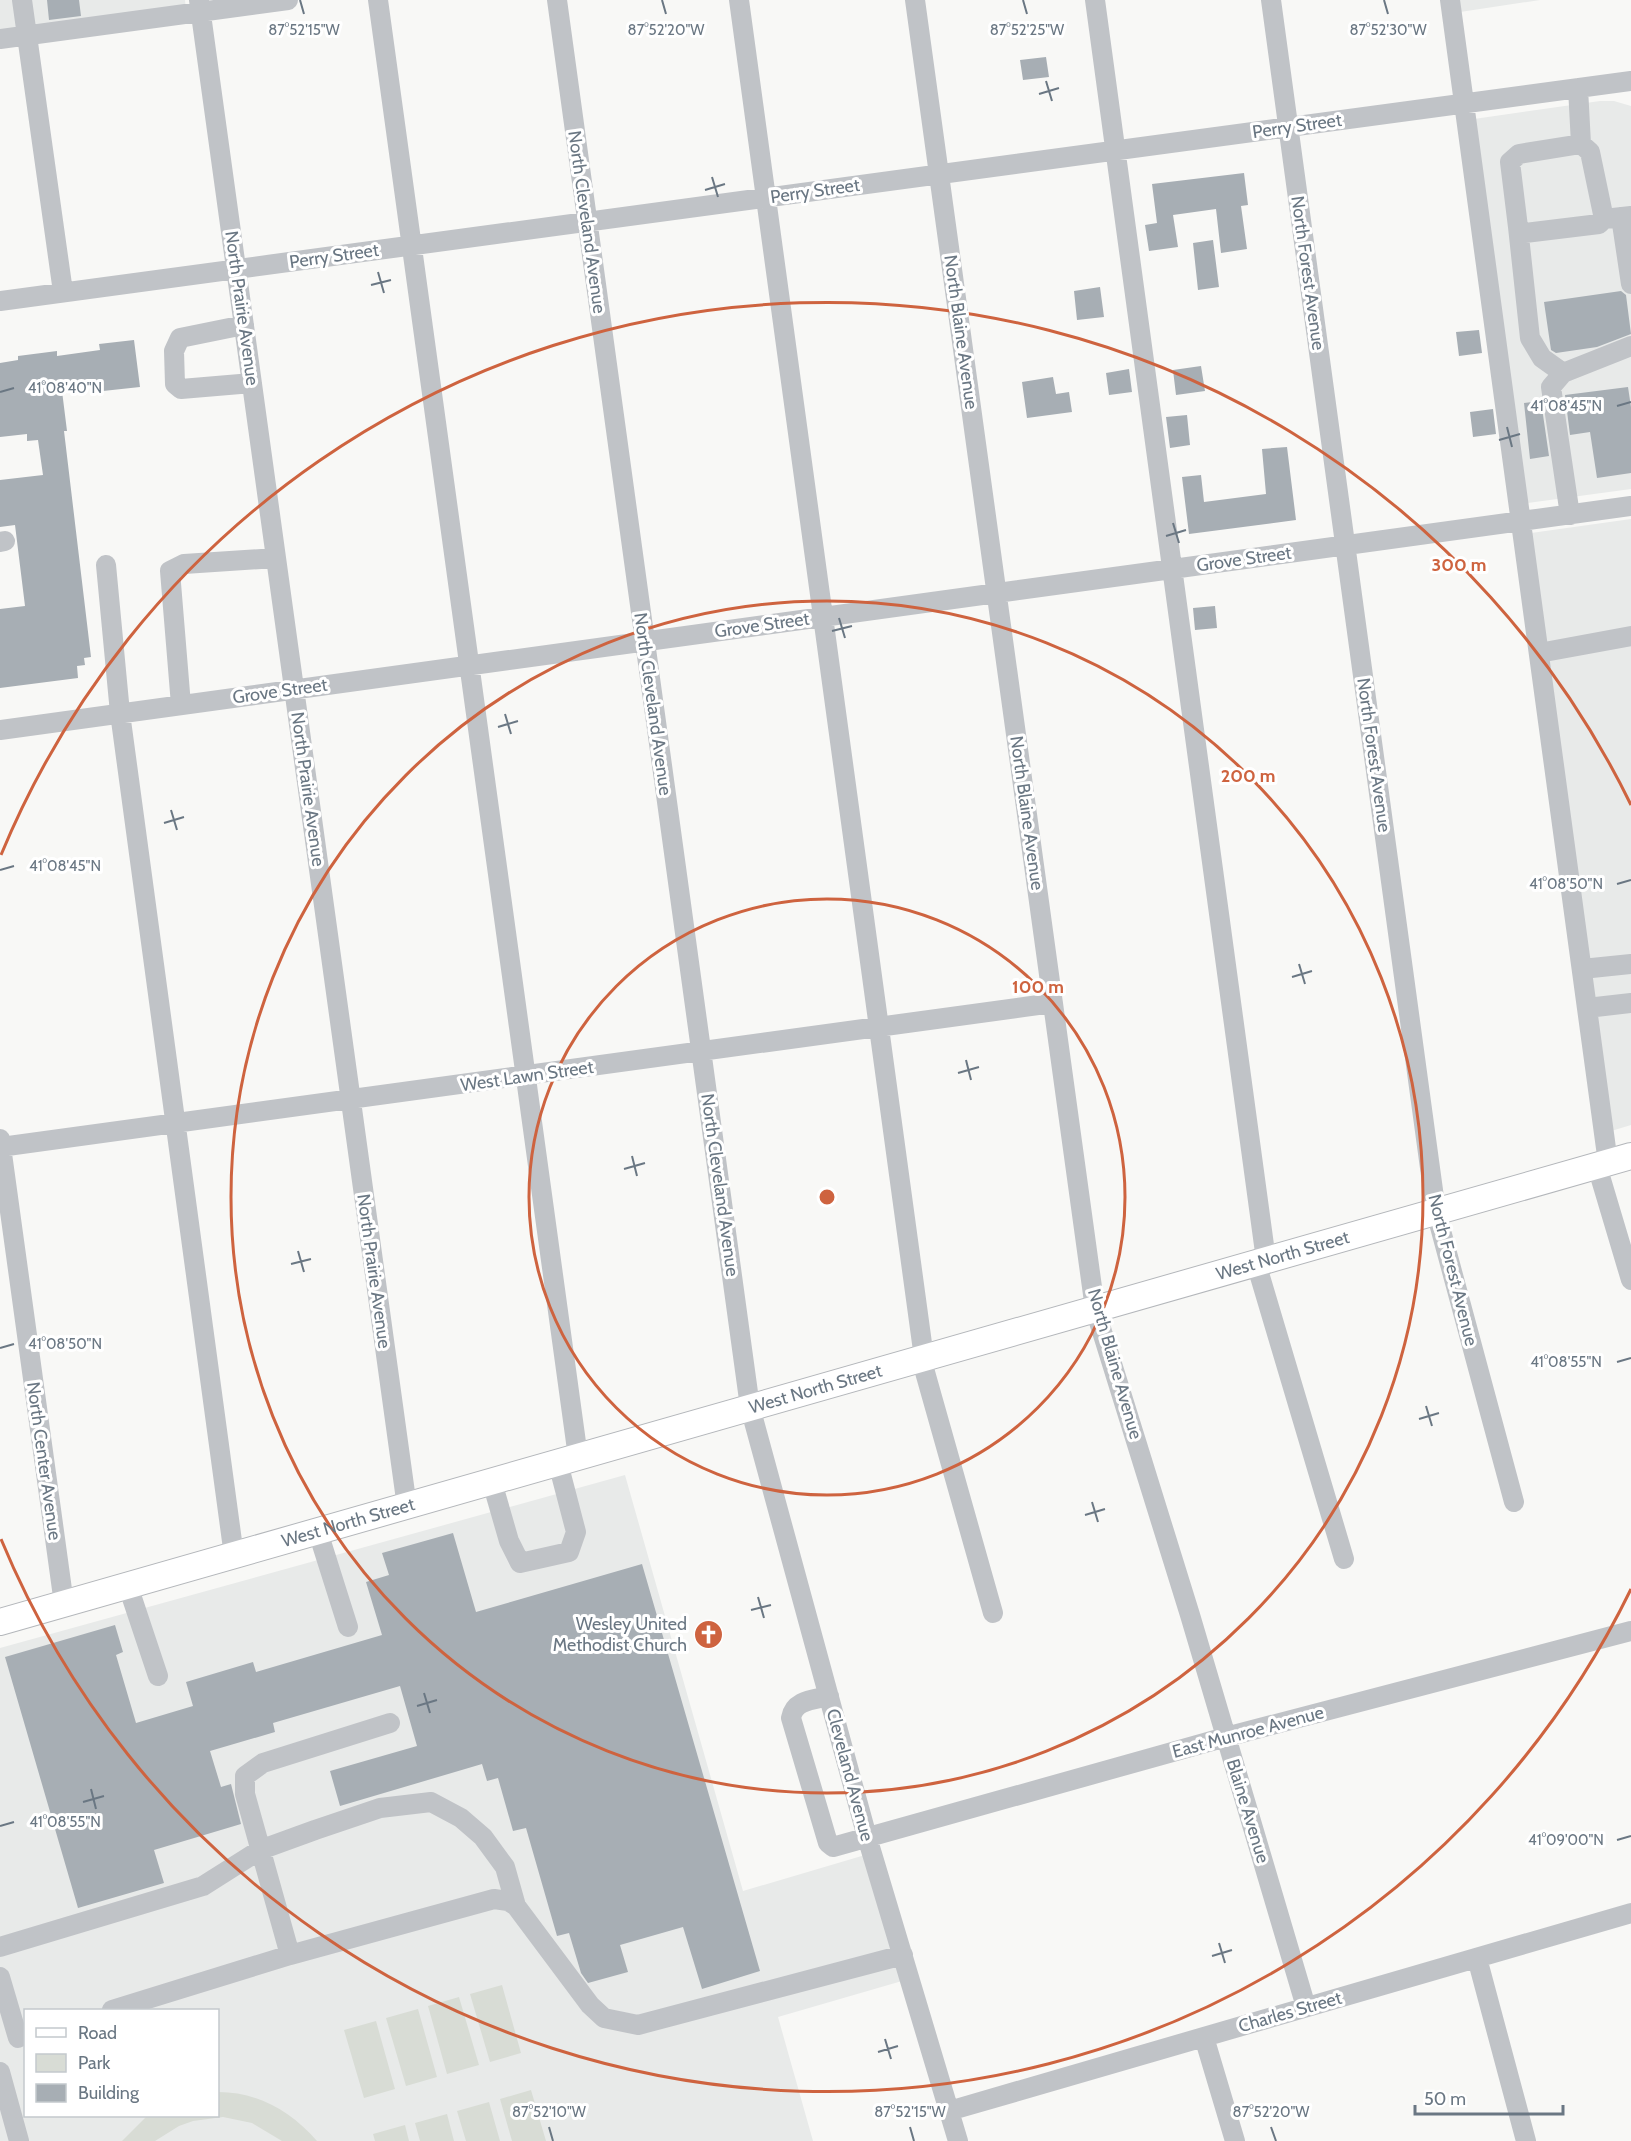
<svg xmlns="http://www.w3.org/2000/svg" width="1631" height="2141" font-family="Cabin,sans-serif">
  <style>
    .built { fill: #e8eae9; fill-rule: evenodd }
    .green { fill: #d8dcd5 }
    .building { fill: #a7aeb4 }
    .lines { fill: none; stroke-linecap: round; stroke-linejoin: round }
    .major-casing { stroke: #b4b7bb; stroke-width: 28 }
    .minor { stroke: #c0c3c7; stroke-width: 20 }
    .major { stroke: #fff; stroke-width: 26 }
    .ticks { fill: none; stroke: #6a7783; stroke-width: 2 }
    .ring { fill: none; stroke: #ce633f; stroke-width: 3 }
    .labels { text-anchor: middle; stroke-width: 6; stroke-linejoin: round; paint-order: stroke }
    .street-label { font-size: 18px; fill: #6a7783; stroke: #fff }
    .poi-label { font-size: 18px; fill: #6a7783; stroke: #fff; text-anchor: end }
    .ticks-label { font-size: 15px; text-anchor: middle; fill: #6a7783; stroke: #fff; stroke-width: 6; stroke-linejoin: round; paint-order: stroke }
    .centre { fill: #ce633f; stroke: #fff; stroke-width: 3 }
    .ring-label { font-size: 18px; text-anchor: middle; font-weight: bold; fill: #ce633f; stroke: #fff; stroke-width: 6; stroke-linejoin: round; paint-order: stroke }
  </style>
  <rect width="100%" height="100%" fill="#f8f8f6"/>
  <path class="built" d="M0,0H185L186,9L0,34Z
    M1445,0H1540L1447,14Z
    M1600,101H1614L1631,106V489L1512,505L1460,121Z
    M1631,519V1125L1598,1135L1516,535Z
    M625,1475L743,1891L865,1855L902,1981L778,2017L813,2141H0V1648ZM26,2010H218V2116H26Z"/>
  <path class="green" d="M502,1985L521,2053L490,2062L470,1994Z
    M459,1997L479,2065L447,2074L428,2006Z
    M418,2009L437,2077L406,2086L386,2018Z
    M376,2021L395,2089L364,2098L344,2030Z
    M531,2090L546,2141H512L500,2099Z
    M218,2092C258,2092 291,2111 317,2141H282L252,2123L223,2117L193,2121L179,2126L155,2141H122L147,2116H218Z
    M489,2102L500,2141H466L457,2111Z
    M447,2114L454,2141H420L415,2123Z
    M405,2125L409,2141H375L373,2134Z"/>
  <path class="building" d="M47,0H79L81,16L49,20Z
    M1046,57L1049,77L1023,80L1020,60Z
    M1244,173L1248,205L1241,206L1247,249L1221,253L1216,209L1173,215L1178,247L1149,251L1145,225L1157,223L1152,184Z
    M1213,240L1219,287L1198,290L1193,243Z
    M1100,287L1104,317L1077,320L1074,291Z
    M1621,291L1626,295L1631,334L1597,347L1556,353L1551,350L1544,302Z
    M1479,330L1482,353L1459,356L1456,332Z
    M134,340L140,387L103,391L102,386L62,391L67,431H64L91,657L84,658L85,665L77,666L78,678L0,688V609L25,606L15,525L0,527V480L43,475L38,440L27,441V434L0,437V363L18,360V356L57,351V356L100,350L99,344Z
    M1201,366L1205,391L1176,395L1173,370Z
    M1129,369L1132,392L1109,395L1106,373Z
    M1053,377L1056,394L1069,392L1072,412L1027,418L1022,382Z
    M1628,387L1631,407V473L1597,478L1590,432L1570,435L1565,395Z
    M1541,401L1549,456L1530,459L1524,403Z
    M1493,409L1496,434L1473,437L1470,412Z
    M1187,415L1190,445L1170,448L1166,417Z
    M1287,447L1296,520L1189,534L1182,477L1201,475L1204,502L1266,494L1262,449Z
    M1215,606L1217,628L1195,630L1193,608Z
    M453,1533L476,1612L642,1564L760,1971L702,1989L683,1927L620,1945L628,1972L588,1983L581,1973L569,1933L557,1936L526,1828L513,1831L498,1778L487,1781L482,1764L340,1806L330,1771L417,1746L400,1686L273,1723L275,1732L210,1751L221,1787L231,1784L241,1824L154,1850L164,1883L78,1908L5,1657L115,1625L123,1652L116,1655L136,1723L193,1706L186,1682L253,1662L256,1672L382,1635L366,1582L389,1575L382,1553Z"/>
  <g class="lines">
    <defs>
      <g id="major">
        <path id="s1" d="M0,1622L1631,1156"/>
      </g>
    </defs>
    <use href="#major" class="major-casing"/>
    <path class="minor" d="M22,0L63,292
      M199,0L407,1507
      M378,0L578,1457
      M557,0L750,1407L867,1837L958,2141
      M739,0L924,1358
      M915,0L1095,1309L1190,1615L1306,2007
      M1095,0L1266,1260
      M1271,0L1436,1212L1514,1502
      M1450,0L1608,1163
      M0,39L288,0
      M1578,88L1581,144
      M1621,217L1631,284
      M1604,219L1590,152L1581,144L1519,154L1510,162L1518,227L1525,233L1599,224L1604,219L1631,216
      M1518,227L1530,338L1542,358L1563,373
      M0,301L1631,81
      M244,325L180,338L174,351L175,384L181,389L252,383
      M1570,515L1551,387L1563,373L1631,346
      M0,542L5,541
      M106,565L120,713L234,1556
      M1539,653L1631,636
      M181,705L170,571L184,564L276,558
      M0,730L1631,506
      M1582,969L1631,964
      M1587,1008L1631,1003
      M0,1139L64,1604
      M0,1147L1053,1003
      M1597,1166L1631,1280
      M1256,1263L1344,1559
      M921,1358L993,1613
      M492,1482L509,1541L520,1563L569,1552L576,1532L558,1463
      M318,1532L348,1627
      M128,1586L158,1676
      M829,1696C813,1700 794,1700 791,1718L828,1843L833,1847L1226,1737L1631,1631
      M0,1947L203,1886L260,1850L315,1830L380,1808L431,1802L461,1818L483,1837L505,1867L516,1906
      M290,1955L245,1794V1776L263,1763L390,1723
      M1477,1958L1526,2141
      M0,1977L18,2038
      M112,2010L290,1955L494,1899L508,1901L516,1906L590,2005L604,2018L638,2025L903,1955
      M1204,2037L1235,2141
      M0,2072L19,2141
      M949,2111L1631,1913"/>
    <use href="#major" class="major"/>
  </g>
  <path class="ticks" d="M300,0L304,14M662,0L666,14M1023,0L1027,14M1384,0L1388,14M1046,81L1052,101M1039,94L1059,88M712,177L718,197M705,190L725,184M378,272L384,293M371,285L391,280M0,392L14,388M1617,406L1631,402M1507,427L1512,447M1499,440L1520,434M1173,523L1179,543M1166,536L1186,530M839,618L845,638M832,631L852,626M505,714L511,734M498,727L518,721M171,810L177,830M164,823L184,817M0,870L14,866M1617,884L1631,880M1299,964L1305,984M1292,977L1312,971M966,1060L971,1080M958,1073L979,1067M632,1156L637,1176M624,1169L645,1163M298,1251L304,1272M291,1264L311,1259M0,1348L14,1344M1617,1362L1631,1358M1426,1406L1432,1426M1419,1419L1439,1413M1092,1502L1098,1522M1085,1515L1105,1509M758,1597L764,1618M751,1610L771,1605M424,1693L430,1713M417,1706L437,1700M91,1789L96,1809M83,1802L104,1796M0,1826L14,1822M1617,1840L1631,1836M1219,1943L1225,1963M1212,1956L1232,1950M885,2039L891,2059M878,2052L898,2046M549,2127L553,2141M910,2127L914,2141M1271,2127L1276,2141"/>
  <g class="ring">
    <circle cx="827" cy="1197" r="298"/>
    <circle cx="827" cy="1197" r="596"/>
    <path d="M1631 1589A894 894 0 0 1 1 1539M1 855A894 894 0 0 1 1631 805"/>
  </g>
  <defs>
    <symbol id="church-disc" viewBox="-11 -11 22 22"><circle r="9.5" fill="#ce633f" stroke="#fff"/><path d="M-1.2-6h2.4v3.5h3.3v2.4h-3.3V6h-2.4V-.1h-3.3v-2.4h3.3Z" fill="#fff"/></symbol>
  </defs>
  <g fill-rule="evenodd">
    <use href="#church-disc" x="692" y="1618" width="33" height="33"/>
  </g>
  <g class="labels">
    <g class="street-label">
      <text transform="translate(1297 126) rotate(-8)" y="6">Perry Street</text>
      <text transform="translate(815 191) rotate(-8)" y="6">Perry Street</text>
      <text transform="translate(587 222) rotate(82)" y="6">North Cleveland Avenue</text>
      <text transform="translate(334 256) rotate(-8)" y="6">Perry Street</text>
      <text transform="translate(1308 273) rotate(82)" y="6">North Forest Avenue</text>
      <text transform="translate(242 308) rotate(82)" y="6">North Prairie Avenue</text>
      <text transform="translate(961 332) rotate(82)" y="6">North Blaine Avenue</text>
      <text transform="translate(1244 559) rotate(-8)" y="6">Grove Street</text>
      <text transform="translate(762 625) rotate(-8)" y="6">Grove Street</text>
      <text transform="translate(280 691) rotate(-8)" y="6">Grove Street</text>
      <text transform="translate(653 704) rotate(82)" y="6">North Cleveland Avenue</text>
      <text transform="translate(1374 755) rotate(82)" y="6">North Forest Avenue</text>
      <text transform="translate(308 789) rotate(82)" y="6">North Prairie Avenue</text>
      <text transform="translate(1027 813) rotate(82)" y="6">North Blaine Avenue</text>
      <text transform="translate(527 1076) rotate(-8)" y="6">West Lawn Street</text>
      <text transform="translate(720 1185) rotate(82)" y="6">North Cleveland Avenue</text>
      <text dy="6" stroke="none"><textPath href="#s1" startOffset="1334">West North Street</textPath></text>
      <text transform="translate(1453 1270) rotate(76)" y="6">North Forest Avenue</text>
      <text transform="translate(374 1271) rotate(82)" y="6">North Prairie Avenue</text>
      <text transform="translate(1115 1364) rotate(74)" y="6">North Blaine Avenue</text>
      <text dy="6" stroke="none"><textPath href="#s1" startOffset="848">West North Street</textPath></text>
      <text transform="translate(44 1461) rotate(82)" y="6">North Center Avenue</text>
      <text dy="6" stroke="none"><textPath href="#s1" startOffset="362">West North Street</textPath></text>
      <text transform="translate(1248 1732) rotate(-15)" y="6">East Munroe Avenue</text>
      <text transform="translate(850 1775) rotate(75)" y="6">Cleveland Avenue</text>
      <text transform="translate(1248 1811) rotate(73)" y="6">Blaine Avenue</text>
      <text transform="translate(1290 2012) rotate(-16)" y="6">Charles Street</text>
    </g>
    <g class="poi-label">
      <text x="687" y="1630">Wesley United<tspan x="687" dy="21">Methodist Church</tspan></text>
    </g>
  </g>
  <g class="ticks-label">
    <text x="304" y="35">87°52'15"W</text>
    <text x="666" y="35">87°52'20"W</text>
    <text x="1027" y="35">87°52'25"W</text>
    <text x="1388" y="35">87°52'30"W</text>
    <text x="65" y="393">41°08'40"N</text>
    <text x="1566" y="411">41°08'45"N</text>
    <text x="65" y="871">41°08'45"N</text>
    <text x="1566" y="889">41°08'50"N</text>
    <text x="65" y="1349">41°08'50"N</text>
    <text x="1566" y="1367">41°08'55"N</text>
    <text x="65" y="1827">41°08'55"N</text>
    <text x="1566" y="1845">41°09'00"N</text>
    <text x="549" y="2117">87°52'10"W</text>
    <text x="910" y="2117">87°52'15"W</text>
    <text x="1271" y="2117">87°52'20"W</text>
  </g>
  <circle cx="827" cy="1197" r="9" class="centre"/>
  <g class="ring-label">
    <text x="1459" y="571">300 m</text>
    <text x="1248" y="782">200 m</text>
    <text x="1038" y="993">100 m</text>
  </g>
  <rect x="24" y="2009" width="195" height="108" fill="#ffffff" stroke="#c3c9cd" stroke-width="1.5"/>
  <rect x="36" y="2028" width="30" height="9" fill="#ffffff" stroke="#c3c9cd" stroke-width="1.5"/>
  <text x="78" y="2039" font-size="18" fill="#6a7783">Road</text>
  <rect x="36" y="2054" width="30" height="18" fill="#d8dcd5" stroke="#c3c9cd" stroke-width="1.5"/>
  <text x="78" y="2069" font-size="18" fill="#6a7783">Park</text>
  <rect x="36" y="2084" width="30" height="18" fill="#a7aeb4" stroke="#c3c9cd" stroke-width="1.5"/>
  <text x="78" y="2099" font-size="18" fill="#6a7783">Building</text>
  <path d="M1415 2105v9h148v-9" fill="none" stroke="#6a7783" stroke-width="3"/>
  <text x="1424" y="2105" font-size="18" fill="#6a7783" stroke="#ffffff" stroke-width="4.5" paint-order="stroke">50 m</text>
</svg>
